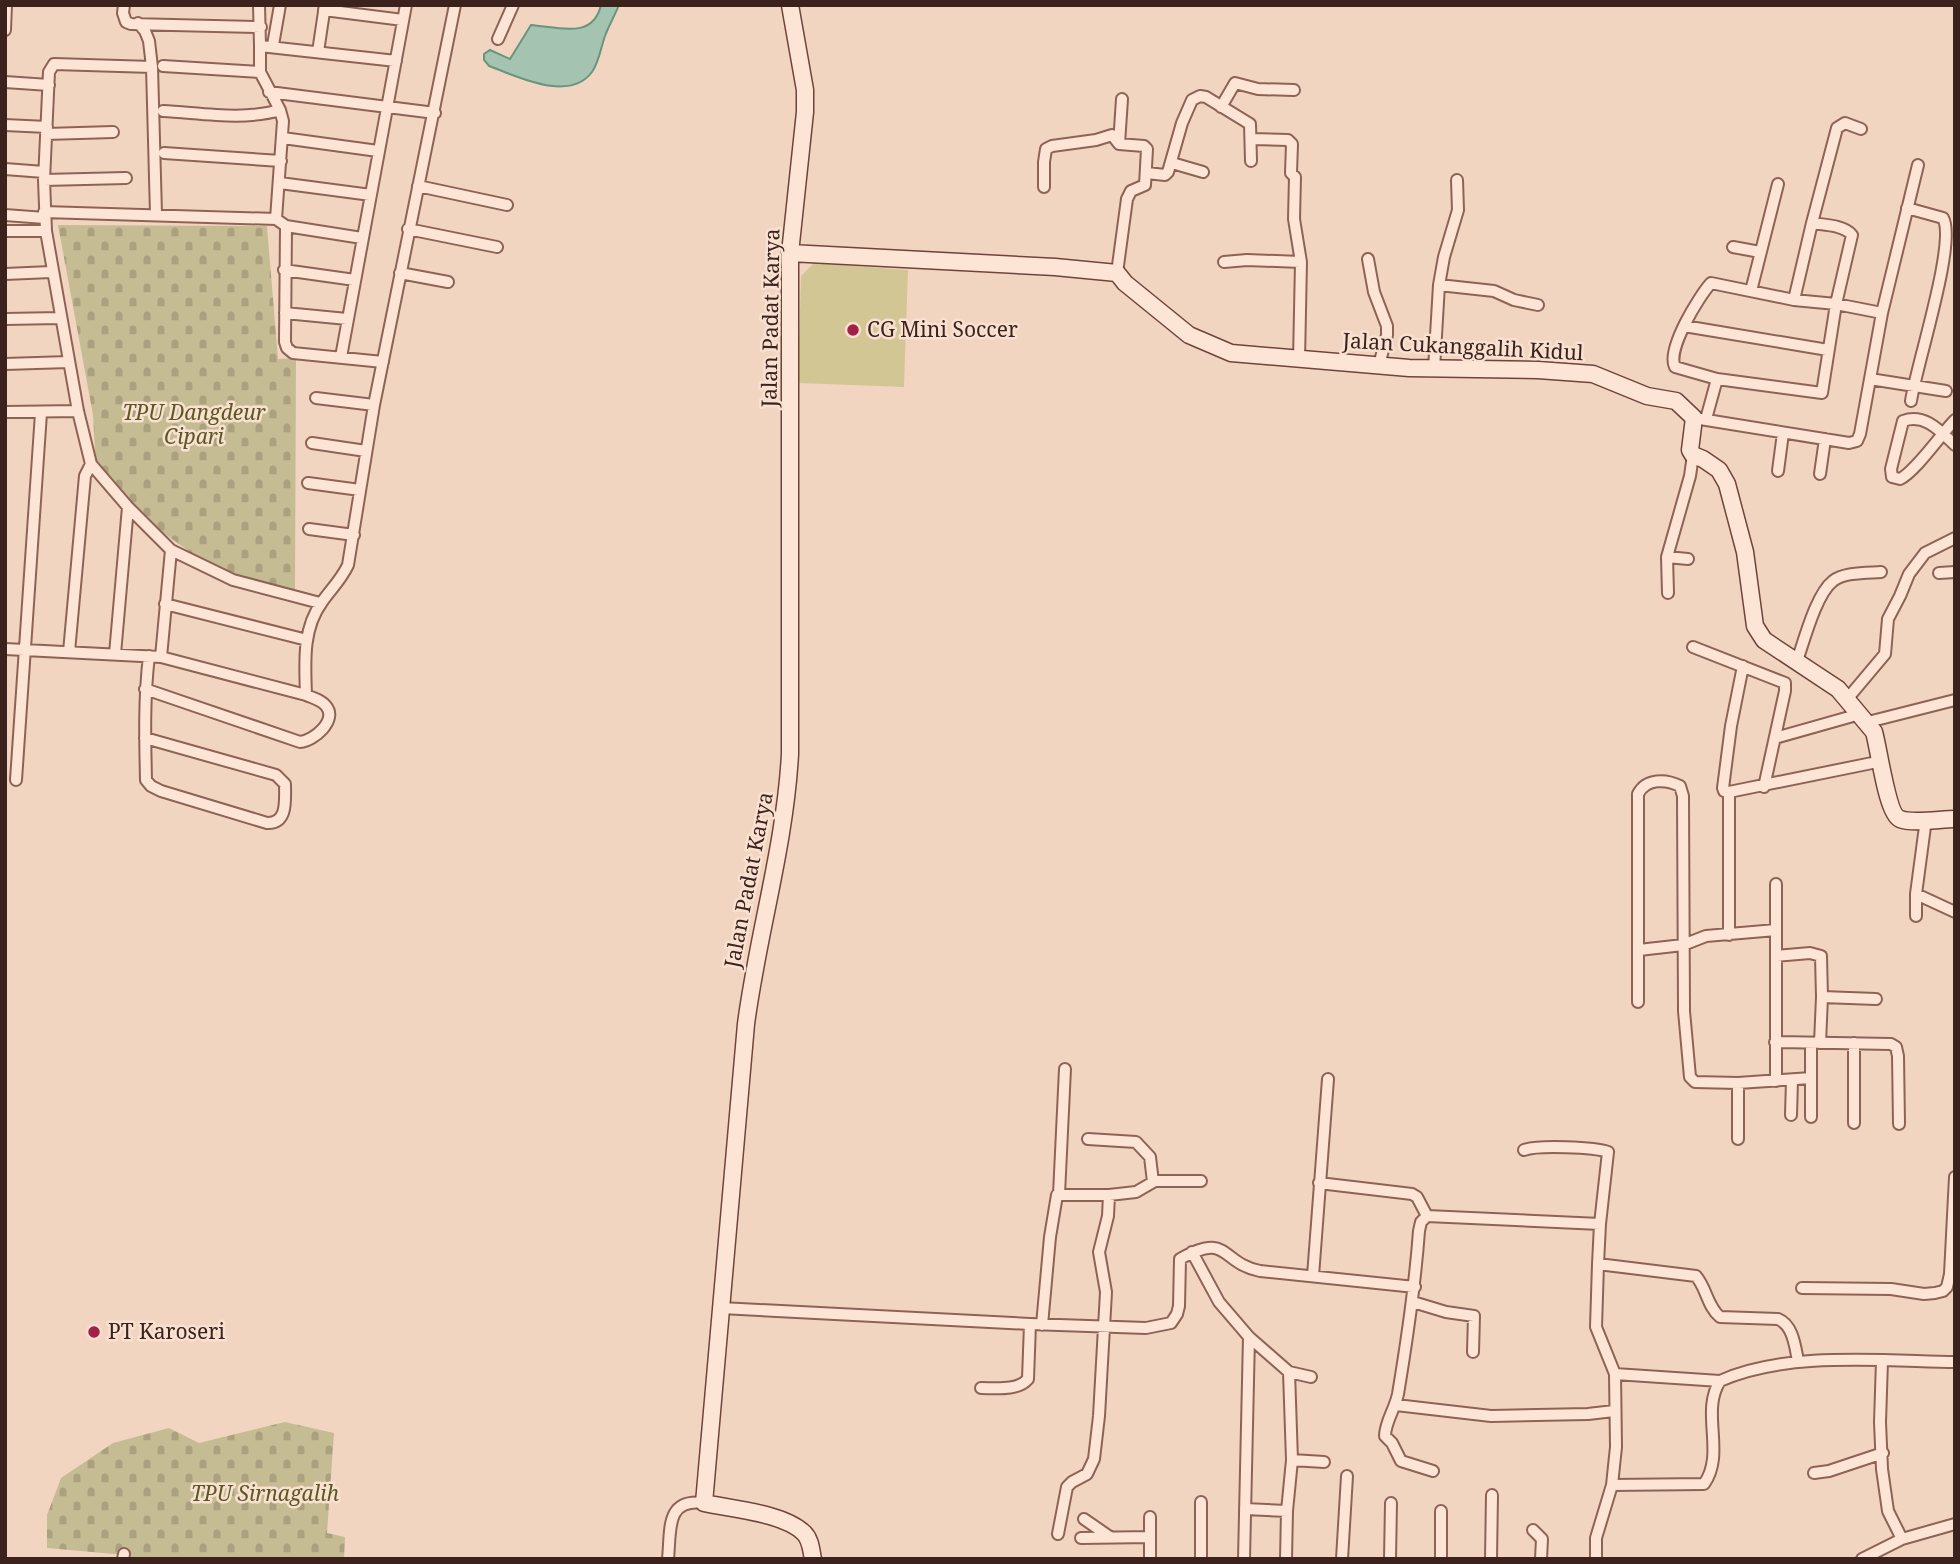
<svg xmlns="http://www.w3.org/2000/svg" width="1960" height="1564" font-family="'Noto Serif',serif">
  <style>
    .cemetery { fill: url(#cemetery-stones) }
    .garden { fill: #d2c694 }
    .water { fill: #a4c4b1; stroke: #6a947c; stroke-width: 2 }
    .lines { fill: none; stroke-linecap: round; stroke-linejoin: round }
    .street-casing { stroke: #8e6356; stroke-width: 14 }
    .secondary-casing { stroke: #70443a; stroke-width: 19 }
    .street { stroke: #fce5d5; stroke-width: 10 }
    .secondary { stroke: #fce5d5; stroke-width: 16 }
    .poi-dot { fill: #a32049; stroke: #f9e1d1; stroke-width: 2.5 }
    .labels { text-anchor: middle; stroke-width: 5; stroke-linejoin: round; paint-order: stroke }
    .street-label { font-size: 21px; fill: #3c221c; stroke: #f9e1d1 }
    .poi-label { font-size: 21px; fill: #3c221c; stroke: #f9e1d1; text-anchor: start }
    .park-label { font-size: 21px; font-style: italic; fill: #5b5821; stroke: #f9e1d1 }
  </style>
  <defs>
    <pattern id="cemetery-stones" width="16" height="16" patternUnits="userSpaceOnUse" patternTransform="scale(1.75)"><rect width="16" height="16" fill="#c6bc94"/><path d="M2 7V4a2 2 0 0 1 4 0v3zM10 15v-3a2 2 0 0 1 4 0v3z" fill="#aba17f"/></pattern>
  </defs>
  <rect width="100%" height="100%" fill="#f2d5c1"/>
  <path class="cemetery" d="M58,225L267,226L278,359L296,358L295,591L215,570L133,511L96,470L93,415Z
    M285,1422L334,1433L327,1533L345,1537L344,1559H125V1555L47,1548V1515L61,1478L113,1443L169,1428L199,1443Z"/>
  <path class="garden" d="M814,263L908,270L904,387L798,383L801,276Z"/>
  <path class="water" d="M601,5H619C615,15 609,25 605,36C601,47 599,62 592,72C569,103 517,76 489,66L484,60V54L490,50L510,59L531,25C558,27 593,40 601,5Z"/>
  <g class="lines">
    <defs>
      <path id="street" d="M124,5L123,13L126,22L131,24L261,27
        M259,5L260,46
        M324,10L403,20
        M138,23L145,31L149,41L152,67L156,214
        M5,30L6,5
        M498,39L513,5
        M273,45L280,5
        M318,52L325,5
        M163,66L260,72
        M152,67L54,64L49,72L44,180L46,231L78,411L91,464L128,507L171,550L233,580L320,603
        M5,82L49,85
        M269,92L435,113
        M1221,107L1235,83L1258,89L1294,90
        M163,111C201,113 243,121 280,110
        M5,125L47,127
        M46,134L113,132
        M283,138L378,151
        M1252,139L1288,140L1292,144L1291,173L1295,177L1294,219L1301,262L1299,360
        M1119,144L1122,99
        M164,153L281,161
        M1172,163L1203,172
        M5,169L44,172
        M1147,173L1165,175L1168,172L1182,123L1192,100L1200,96L1206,97L1250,124L1251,161
        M44,180L126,178
        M280,183L371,195
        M418,186L507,205
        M1044,187V162L1046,149L1052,146L1096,140L1112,135L1119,144L1144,146L1147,149L1145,185L1131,191L1127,199L1117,273
        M1907,208L1943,218C1957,242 1916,366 1911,401
        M44,212L276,219L286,226L285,342L287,348L293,353L383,362
        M5,215L45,218
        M276,219L283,121L280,110L260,72V46L396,61
        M1812,223C1824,225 1844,225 1852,235L1836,304L1822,393L1717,379L1675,367C1666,350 1699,296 1711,283L1794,300L1836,304L1882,313
        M286,226L362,238
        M408,229L497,247
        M5,231H46
        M1733,247L1760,252
        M1368,259L1374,292L1387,326V335L1379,365
        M1224,262L1247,260L1301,262
        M284,270L355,280
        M400,273L448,282
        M5,274L51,272
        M1439,285L1494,291L1514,300L1538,305
        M1751,291L1778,184
        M1794,300L1812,223L1837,128L1845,123L1861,129
        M285,313L347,319
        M5,319L60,318
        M1684,326L1828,350
        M341,357L406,5
        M5,364L69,362
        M1434,369L1439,285L1444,257L1458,210L1457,180
        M1870,379L1946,391
        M316,398L374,405
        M5,412L78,411
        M1694,418L1849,443L1857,441L1860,434L1882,313L1918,165
        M1706,419L1717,379
        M1955,420C1941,434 1916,471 1900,479L1892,477L1891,469L1903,421C1925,413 1940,431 1955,445
        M312,443L366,451
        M1778,471L1783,433
        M1820,474L1825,439
        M308,483L360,490
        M309,529L354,535
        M1667,557L1688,559
        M1939,573L1955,572
        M1668,593L1667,557L1690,476L1693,455
        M165,604L307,640
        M1693,647L1785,683V691L1764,787
        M5,649L161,657L306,695C313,698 322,700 326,706C338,720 314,741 300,742L145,689
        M69,652L85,476L91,464
        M115,654L128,507
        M161,657L171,550
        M1797,661C1804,641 1816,594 1833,581C1844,572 1868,573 1881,572
        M306,695C305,664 302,629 322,602C331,589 341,580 348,565L374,405L455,5
        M1848,698L1885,654L1888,619L1900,596L1909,574L1925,553L1955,538
        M1868,722L1955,700
        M145,738L276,775L285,784C285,800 288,824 267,823L161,791L151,786L146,780C145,738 144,697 149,656
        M1775,738L1860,714
        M16,780L41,413
        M1729,792L1724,791L1723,788L1731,726L1743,666
        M1776,884V1081
        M1916,894L1955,912
        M1916,916V894L1926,819
        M1729,935V792L1882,761
        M1639,950L1683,945L1706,936L1776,930
        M1776,956L1810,953L1821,956L1822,997L1820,1043
        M1822,997L1876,999
        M1638,1002V794C1646,778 1666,779 1680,786L1683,796L1684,1011L1690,1077L1695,1082L1738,1083L1811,1078
        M1775,1042L1891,1044L1896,1047L1898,1056L1899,1124
        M1811,1043V1117
        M1854,1043V1123
        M1738,1083V1139
        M1791,1115L1792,1080
        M1088,1139L1136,1142L1150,1157L1153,1182
        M1524,1150C1537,1145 1595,1147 1608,1152L1600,1224
        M1319,1183L1412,1194L1417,1197L1427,1216
        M1059,1194L1065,1069
        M1192,1252L1219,1302L1249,1337L1289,1372L1311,1377
        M1313,1276L1328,1079
        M1802,1288L1891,1289L1924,1294L1935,1293L1943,1291L1947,1287L1950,1274L1955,1177
        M1413,1302L1446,1312L1474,1316L1473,1352
        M721,1308L1030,1324L1146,1328L1171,1323L1177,1314L1179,1306L1180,1259C1229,1231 1220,1263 1260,1271L1415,1287
        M1042,1325L1050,1237L1057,1195H1109L1136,1192L1155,1181H1201
        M1882,1361L1880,1422L1882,1469L1888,1511L1902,1539
        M1615,1374L1720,1381C1785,1351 1884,1361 1955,1362
        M981,1388C995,1388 1018,1391 1028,1379L1030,1324
        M1396,1405L1491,1416L1588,1414L1614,1411
        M1292,1460L1324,1462
        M1433,1471L1401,1461L1392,1443L1385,1436C1385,1422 1395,1409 1398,1394C1407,1340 1415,1286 1419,1231L1421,1222L1427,1216L1600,1224L1598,1264L1696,1276C1707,1289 1707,1306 1720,1317L1778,1319C1793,1325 1795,1346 1798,1361
        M1814,1473L1829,1471L1883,1453
        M1612,1485L1704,1484C1726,1453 1700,1412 1720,1381
        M1201,1502V1559
        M1245,1509L1287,1511
        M1084,1519L1110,1537
        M1533,1530L1542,1539L1541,1559
        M1058,1534L1067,1487L1072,1482L1087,1474L1094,1459L1099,1416L1106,1292L1099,1252L1108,1216L1109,1195
        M1081,1538L1150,1537
        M123,1559L124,1554
        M668,1559C671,1530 665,1498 704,1503
        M1150,1559V1517
        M1244,1559L1249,1337
        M1286,1559L1287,1511L1292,1460L1289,1372
        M1342,1559L1347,1476
        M1390,1559L1391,1503
        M1441,1559V1511
        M1491,1559L1492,1495
        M1596,1559V1538L1612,1485L1616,1447L1615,1374L1596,1327L1598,1264
        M1862,1559L1902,1539L1955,1524"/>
      <path id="secondary" d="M790,5L805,90V112L790,253V754C785,846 758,933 746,1024L704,1503C732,1509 784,1513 804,1533C811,1540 811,1550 813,1559
        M790,253L1055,267L1117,273L1125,283L1189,335L1231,353L1409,368L1538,370L1593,374L1647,396L1676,401L1694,418L1690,450L1693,455L1703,459L1719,470L1727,484L1745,552L1755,626L1764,640L1838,689L1874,732C1879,749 1887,814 1900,819C1912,824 1941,819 1955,819"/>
    </defs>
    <use href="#street" class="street-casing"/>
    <use href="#secondary" class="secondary-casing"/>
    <use href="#street" class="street"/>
    <use href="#secondary" class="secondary"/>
  </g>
  <g class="poi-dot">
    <circle cx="853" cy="330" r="7"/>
    <circle cx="94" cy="1332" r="7"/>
  </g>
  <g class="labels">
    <g class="street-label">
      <text transform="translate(771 318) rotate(-89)" y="7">Jalan Padat Karya</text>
      <text transform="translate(1463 347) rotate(3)" y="7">Jalan Cukanggalih Kidul</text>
      <text transform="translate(749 880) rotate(-79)" y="7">Jalan Padat Karya</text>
    </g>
    <g class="poi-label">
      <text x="867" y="337">CG Mini Soccer</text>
      <text x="108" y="1339">PT Karoseri</text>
    </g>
    <g class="park-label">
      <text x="194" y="420">TPU Dangdeur<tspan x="194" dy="24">Cipari</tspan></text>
      <text x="265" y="1501">TPU Sirnagalih</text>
    </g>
  </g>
  <rect width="1960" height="1564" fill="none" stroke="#3c221c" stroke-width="14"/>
</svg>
